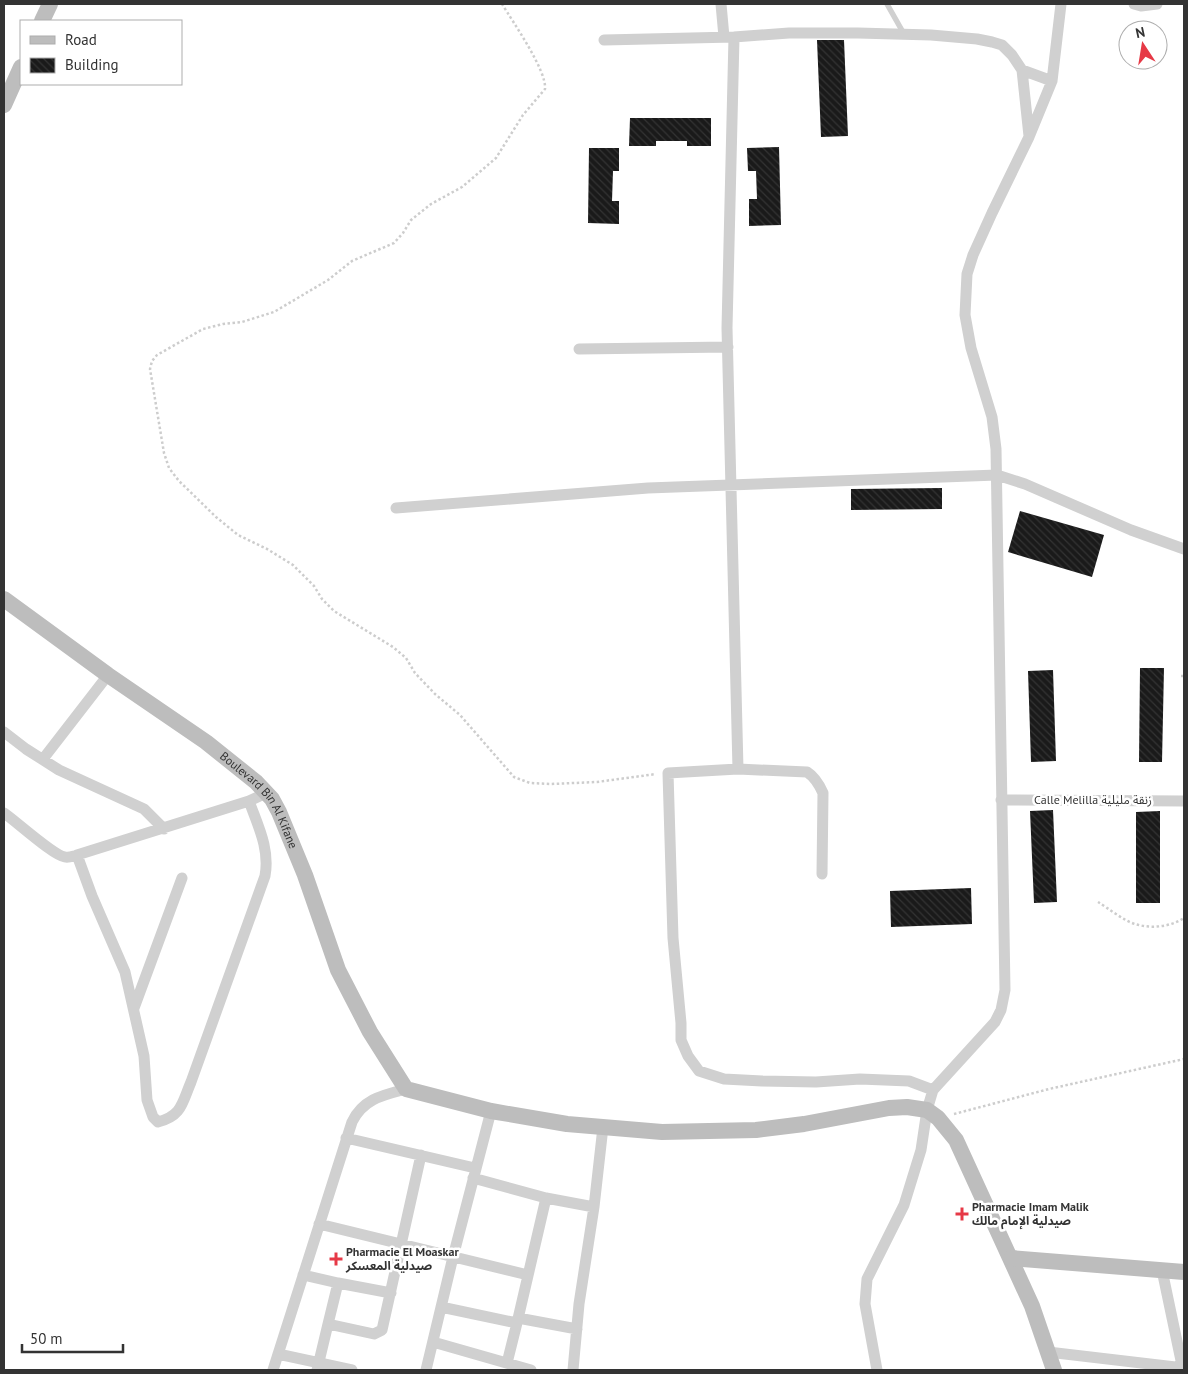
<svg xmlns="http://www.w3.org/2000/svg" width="1188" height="1374" font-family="'PT Sans','Noto Sans Arabic',sans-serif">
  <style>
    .building { fill: url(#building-back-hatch) }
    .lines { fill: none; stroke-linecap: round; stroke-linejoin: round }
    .path { stroke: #cdcdcd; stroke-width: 2.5; stroke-dasharray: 2.5 2.5; stroke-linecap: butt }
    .lane { stroke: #d0d0d0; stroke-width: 5.5 }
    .street { stroke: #d0d0d0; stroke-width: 11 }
    .secondary { stroke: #bdbdbd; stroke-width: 16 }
    .poi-dot { fill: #e63946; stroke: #fff; stroke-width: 2 }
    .labels { text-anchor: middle; stroke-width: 5; stroke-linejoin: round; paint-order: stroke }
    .street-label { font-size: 12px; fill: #333; stroke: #fff }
    .poi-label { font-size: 12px; font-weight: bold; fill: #333; stroke: #fff; text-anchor: start }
  </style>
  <defs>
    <pattern id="building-back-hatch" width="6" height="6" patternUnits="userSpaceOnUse" patternTransform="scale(1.25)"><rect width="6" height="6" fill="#1a1a1a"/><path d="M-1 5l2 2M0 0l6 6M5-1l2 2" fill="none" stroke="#333"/></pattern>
  </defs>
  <rect width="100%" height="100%" fill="#fff"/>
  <path class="building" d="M817,40H844L848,136L821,137Z
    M630,118H711V146H687V141H656V146H629Z
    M779,147L781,225L749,226V199H757L756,171H748L747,148Z
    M589,148H619V171H613L612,201H619V224L588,223Z
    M942,488V509L851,510V489Z
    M1020,511L1104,535L1092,577L1008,552Z
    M1140,668H1164L1162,762H1139Z
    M1053,670L1056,761L1031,762L1028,671Z
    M1053,810L1057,902L1034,903L1030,811Z
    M1160,811V903H1136V812Z
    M971,888L972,924L891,927L890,891Z"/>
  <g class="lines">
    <path class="path" d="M502,4C513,22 547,71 545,89L523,115L496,158L462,187L431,204L411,220L403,233L394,243L352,261L328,280L274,312L242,322L223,324L203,329L157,355L152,361L150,369L164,453L169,468L179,481L216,517L238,535L267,549L293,565L314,586L322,599L334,611L393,647L406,658L415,673L435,694L460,715L514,777L530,783L551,784L597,782L656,774
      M1181,676H1184
      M1098,902C1108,908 1124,921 1135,924C1151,929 1170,927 1184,918
      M954,1114L1049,1089L1184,1059"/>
    <path class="lane" d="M887,4L904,34"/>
    <path class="street" d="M721,4L724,37
      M1134,4L1141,6L1157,4
      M734,37L727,328L738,769
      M604,40L734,37L789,33H858L931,35L977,39L992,42L1002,45L1012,55L1022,70L1029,136
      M1022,70L1052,81
      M579,349L728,347
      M396,508L648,488L997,475L1025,484L1131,530L1184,549
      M4,732L26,749L59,770L144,809L164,829
      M43,759L108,675
      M1001,800L1184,801
      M4,813C17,822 54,856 65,857C69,858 73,856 77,855L249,801L266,793
      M77,855L92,896L125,972L144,1056L147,1100L153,1117L158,1122C182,1116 182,1103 191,1082L265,876C270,849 258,826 249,801
      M822,874L823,793C819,784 815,777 807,772L738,769L668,773L673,938L681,1023V1040L688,1056L699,1071L724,1079L762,1081L816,1082L860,1079L909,1081L933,1090L927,1110L921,1150L904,1205L867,1279L865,1304L877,1370
      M134,1008L182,878
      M933,1090L995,1022L1001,1010L1005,990L996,449L992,417L971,348L965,315L967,274L973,255L992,213L1029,137L1052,81L1061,4
      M346,1138L475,1168
      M473,1178L546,1198L594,1207
      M319,1224L528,1275
      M1162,1270L1183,1370
      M303,1275L338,1283
      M441,1307L517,1323L546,1198
      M518,1318L577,1329
      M328,1324L338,1283L391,1293
      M433,1342L531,1370
      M1048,1352L1184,1368
      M278,1354L352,1370
      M507,1363L517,1323
      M273,1370L352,1122C363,1099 383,1095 406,1089
      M317,1370L328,1324L374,1334L382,1330L421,1155
      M426,1370L453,1257L491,1111
      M573,1370L579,1304L594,1207L603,1127"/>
    <g class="secondary">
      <path d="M42,21L50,4"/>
      <path d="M4,105L21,67"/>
      <path id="s1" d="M4,599L108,675L206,742L256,782L272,799L279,812L305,875L338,970L370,1032L406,1089L491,1111L567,1124L662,1132L756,1130L804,1124L889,1108L907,1107L927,1110L938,1118L956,1140L1032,1306L1054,1370"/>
      <path d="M1011,1258L1184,1272"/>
    </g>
  </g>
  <g class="poi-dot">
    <path d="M959.5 1206.5h5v5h5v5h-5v5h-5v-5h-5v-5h5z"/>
    <path d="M333.5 1251.5h5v5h5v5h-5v5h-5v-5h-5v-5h5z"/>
  </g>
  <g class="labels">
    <g class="street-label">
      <text x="1093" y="804">Calle Melilla زنقة مليلية</text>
      <text dy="4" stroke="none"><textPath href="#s1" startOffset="328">Boulevard Bin Al Kifane</textPath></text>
    </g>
    <g class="poi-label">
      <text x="972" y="1211">Pharmacie Imam Malik<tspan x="972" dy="14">صيدلية الإمام مالك</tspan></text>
      <text x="346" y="1256">Pharmacie El Moaskar<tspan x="346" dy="14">صيدلية المعسكر</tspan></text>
    </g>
  </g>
  <rect width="1188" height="1374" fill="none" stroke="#333333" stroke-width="10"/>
  <rect x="20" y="20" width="162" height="65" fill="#ffffff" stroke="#adadad"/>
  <rect x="30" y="36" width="25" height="8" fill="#bdbdbd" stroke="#adadad"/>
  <text x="65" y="45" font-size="15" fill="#333333">Road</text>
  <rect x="30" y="58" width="25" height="15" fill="url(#building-back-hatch)" stroke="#adadad"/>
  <text x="65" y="70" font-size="15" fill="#333333">Building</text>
  <g transform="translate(1143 45) rotate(348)"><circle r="24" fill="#ffffff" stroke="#adadad"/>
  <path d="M0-4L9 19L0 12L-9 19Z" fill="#e63946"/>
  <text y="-8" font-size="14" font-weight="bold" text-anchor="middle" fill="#333333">N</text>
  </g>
  <path d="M22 1344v8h101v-8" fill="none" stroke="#333333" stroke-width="2.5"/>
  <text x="30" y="1344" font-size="15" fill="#333333" stroke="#ffffff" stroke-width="4" paint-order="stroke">50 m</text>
</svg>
